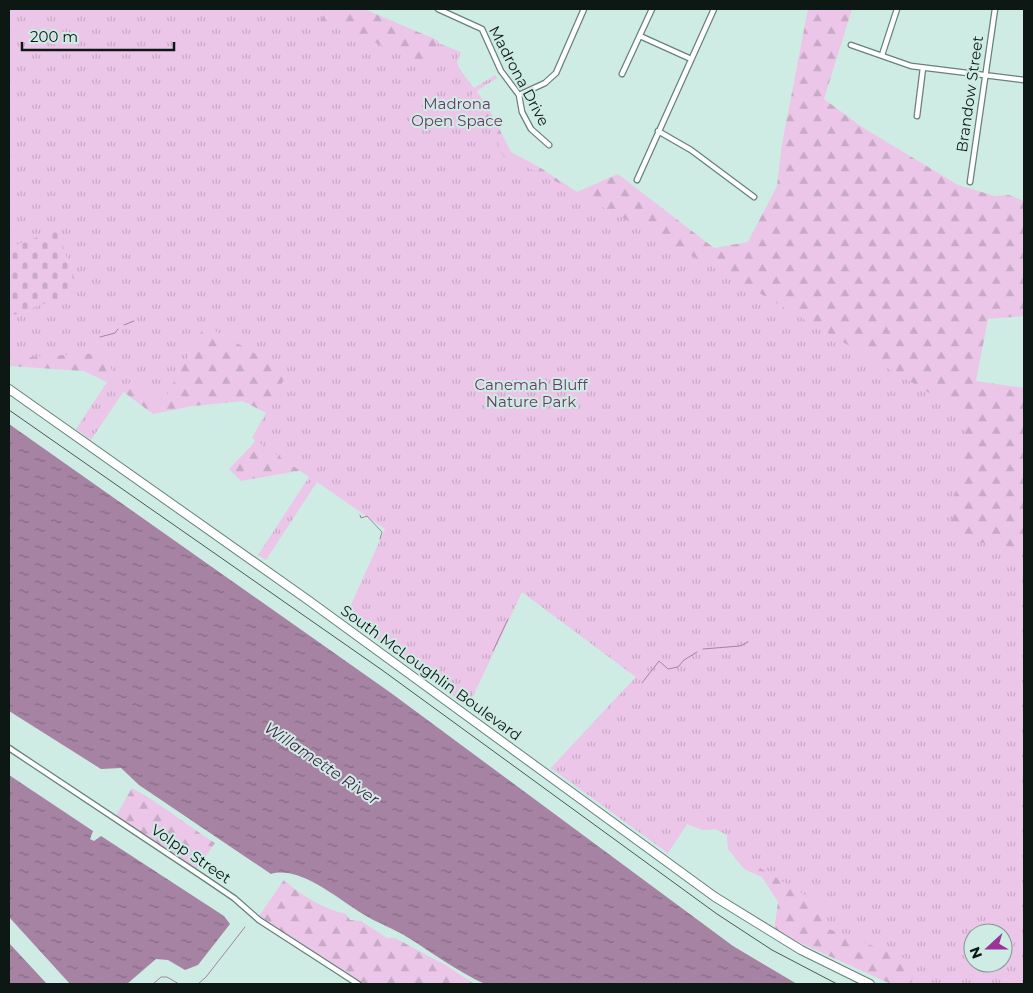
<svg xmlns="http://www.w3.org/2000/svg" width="1033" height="993" font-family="Montserrat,sans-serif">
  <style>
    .forest { fill: url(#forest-firs); fill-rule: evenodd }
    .cemetery { fill: url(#cemetery-stones) }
    .park { fill: url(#park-tufts); fill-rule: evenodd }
    .water { fill: url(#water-ripples) }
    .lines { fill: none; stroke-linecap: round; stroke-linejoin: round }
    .stream { stroke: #a683a3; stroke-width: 1 }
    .minor-casing { stroke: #66827a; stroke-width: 7 }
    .trunk-casing { stroke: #66827a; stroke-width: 10 }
    .minor { stroke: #fff; stroke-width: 4.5 }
    .trunk { stroke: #fff; stroke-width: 8 }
    .rail { stroke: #495a55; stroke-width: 1 }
    .labels { text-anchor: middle; stroke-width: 4; stroke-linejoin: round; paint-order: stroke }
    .street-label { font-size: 15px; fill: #0d1815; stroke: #ceece3 }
    .park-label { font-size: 15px; fill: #683865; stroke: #ceece3 }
    .water-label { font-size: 16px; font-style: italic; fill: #4a1d48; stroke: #ceece3 }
  </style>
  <defs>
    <pattern id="forest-firs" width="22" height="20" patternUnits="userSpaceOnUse" patternTransform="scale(1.25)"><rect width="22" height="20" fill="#ebc6e8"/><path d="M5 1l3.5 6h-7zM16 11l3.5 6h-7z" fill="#c8a9c6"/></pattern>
    <pattern id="cemetery-stones" width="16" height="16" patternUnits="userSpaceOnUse" patternTransform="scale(1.25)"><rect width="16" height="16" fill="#ebc6e8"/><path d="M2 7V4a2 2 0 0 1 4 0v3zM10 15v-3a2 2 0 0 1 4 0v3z" fill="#c8a9c6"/></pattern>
    <pattern id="park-tufts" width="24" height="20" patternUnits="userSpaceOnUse" patternTransform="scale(1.25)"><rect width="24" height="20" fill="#ebc6e8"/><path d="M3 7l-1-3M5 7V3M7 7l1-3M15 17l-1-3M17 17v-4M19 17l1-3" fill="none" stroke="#c8a9c6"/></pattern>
    <pattern id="water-ripples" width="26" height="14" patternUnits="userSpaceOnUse" patternTransform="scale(1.25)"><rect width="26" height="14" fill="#a683a3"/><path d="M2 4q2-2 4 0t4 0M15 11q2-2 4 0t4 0" fill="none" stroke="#866a84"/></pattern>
  </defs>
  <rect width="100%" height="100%" fill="#ceece3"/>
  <path class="forest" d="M9,9H364L437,40L487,105L511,152L539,167L577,192L618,174L714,248L748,242L777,186L782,144L808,9H852L824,99L862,127L958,185L995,196L1009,195L1024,201V316L988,319L976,381L1024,388V984H891L774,931L778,902L762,877L744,869L728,849L727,835L716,829L703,830L687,824L668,853L551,768L636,677L522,592L394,526L320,467L241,481L229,469L253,444L262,428L276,418L243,401L193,406L153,414L117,387L84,371L9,366ZM973,933H1003V963H973Z
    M132,788C162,804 186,825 215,843L197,869L116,816Z
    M284,880C300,895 324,909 346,914L350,920L361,921L387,938H395L447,966L474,984H362L259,916Z"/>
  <path class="cemetery" d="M58,230L79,291L14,315L9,301V247Z"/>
  <path class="park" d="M9,9H326L321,21L428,64L438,43L461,52L457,62L468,92L495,75L497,78L471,95L483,110L504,157L544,175L751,288L967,415L949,538L1024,549V984H911L917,963L821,926L830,910L728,849L727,835L716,829L703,830L687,824L668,853L551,768L636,677L522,592L468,707L346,616L385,529L317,482L266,560L258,555L309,477L252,438L288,372L205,325L162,404L130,382L91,440L76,429L113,373L105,353L9,358V301L14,315L79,291L57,230L9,247ZM973,933H1003V963H973Z"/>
  <path class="water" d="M9,424L391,693L733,946L797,984H485C458,972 433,953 407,937C393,928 377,923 363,914C339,900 300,865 271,874L139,785L121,768L101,769L9,711Z
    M9,775L93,831L90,839L94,841L101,836L224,916L230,924L198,965L185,970L168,960L156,959L127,984H70L9,917Z
    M9,943L47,984H9Z"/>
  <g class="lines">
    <path class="stream" d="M124,325L134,321
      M100,337L115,333L118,329
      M360,515L361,518L367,516L382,532L380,539
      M703,649L740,646L748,642
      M493,651L508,619
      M642,683L659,661L668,669L678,667L684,660L697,652
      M153,984L161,977H167L179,984
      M198,984L206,977L245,927"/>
    <defs>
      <path id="minor" d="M438,9L482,29L501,71L519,95L522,112L531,129L549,145
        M640,36L691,59
        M851,45L911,66L1024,80
        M882,55L897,9
        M622,74L652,9
        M519,95L545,83L556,73L584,9
        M917,116L923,68
        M658,131L691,150L754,197
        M637,180L714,9
        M970,182L995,9
        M9,748L203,877L234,898L259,920L358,984"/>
      <path id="trunk" d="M9,389L308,600L715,897L801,950L870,984"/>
    </defs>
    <use href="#minor" class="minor-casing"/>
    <use href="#trunk" class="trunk-casing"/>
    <use href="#minor" class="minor"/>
    <use href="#trunk" class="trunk"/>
    <path class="rail" d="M9,410L382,670L717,914L772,950L837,984"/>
  </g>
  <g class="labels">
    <g class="street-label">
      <text transform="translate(519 76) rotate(62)" y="5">Madrona Drive</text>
      <text transform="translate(970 94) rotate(-82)" y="5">Brandow Street</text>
      <text transform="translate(431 673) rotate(36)" y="5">South McLoughlin Boulevard</text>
      <text transform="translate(191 854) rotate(34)" y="5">Volpp Street</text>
    </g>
    <g class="park-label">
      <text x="457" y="109">Madrona<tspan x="457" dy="17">Open Space</tspan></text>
      <text x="531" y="390">Canemah Bluff<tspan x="531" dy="17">Nature Park</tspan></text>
    </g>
    <g class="water-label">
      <text transform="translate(322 763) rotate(34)" y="6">Willamette River</text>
    </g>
  </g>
  <rect width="1033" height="993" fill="none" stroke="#0d1815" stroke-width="20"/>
  <g transform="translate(988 948) rotate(249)"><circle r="24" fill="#ceece3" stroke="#819791"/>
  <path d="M0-4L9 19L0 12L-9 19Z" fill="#9b3498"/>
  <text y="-8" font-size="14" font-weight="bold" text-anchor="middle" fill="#0d1815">N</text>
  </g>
  <path d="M22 42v8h152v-8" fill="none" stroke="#0d1815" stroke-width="2.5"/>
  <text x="30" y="42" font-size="15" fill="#0d1815" stroke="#ceece3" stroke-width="4" paint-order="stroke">200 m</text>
</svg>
